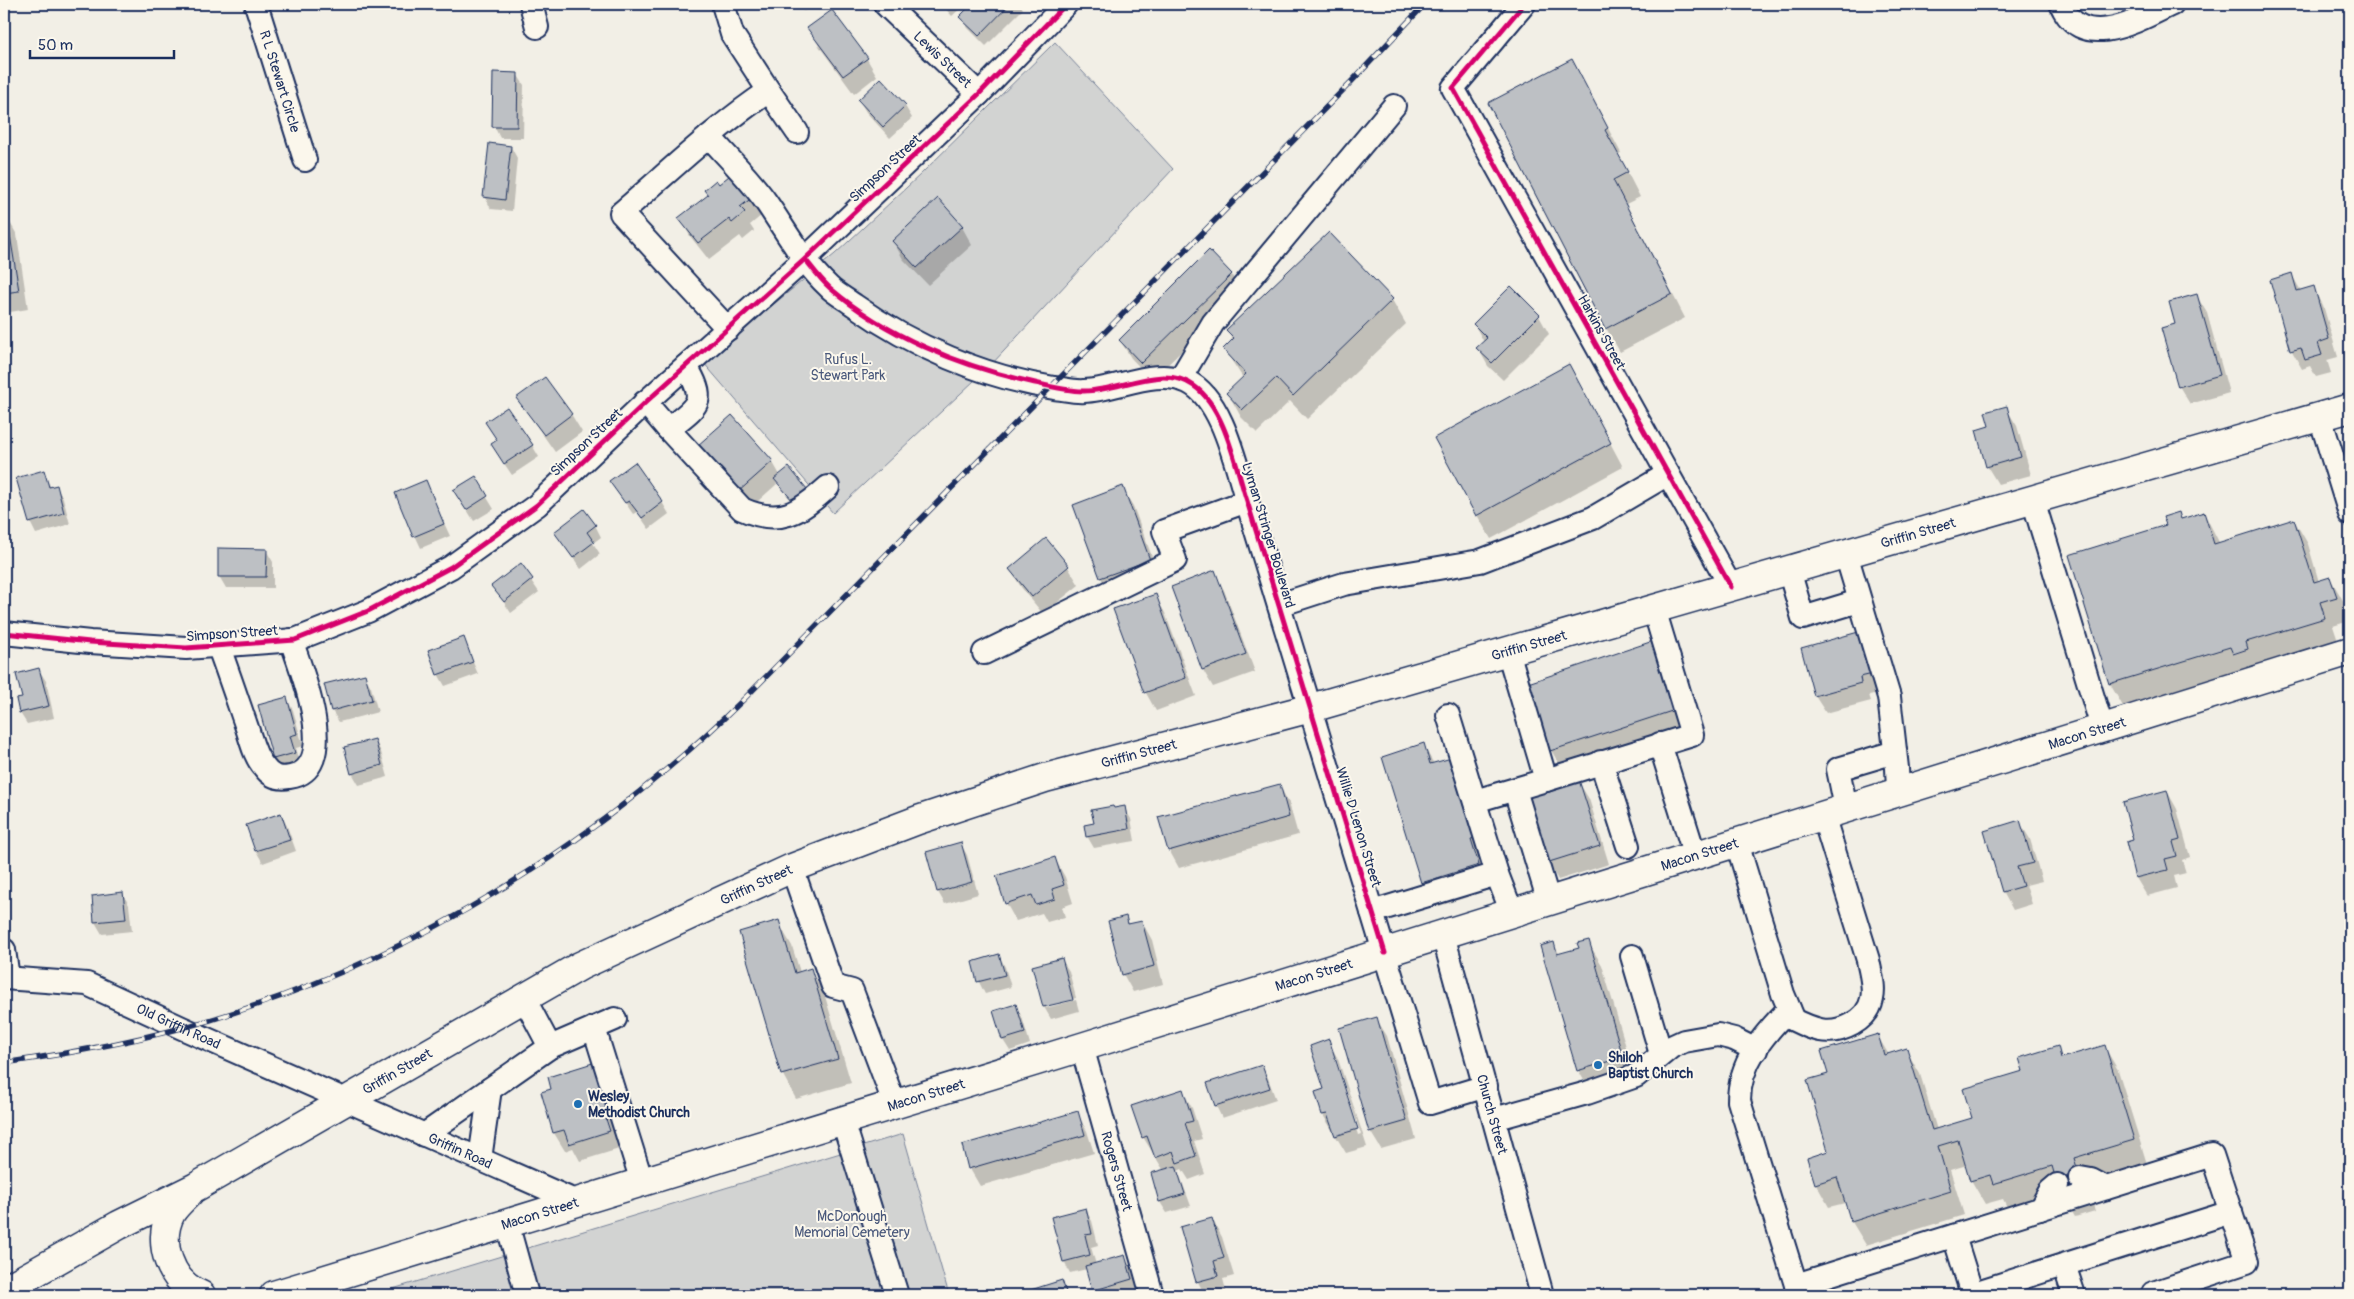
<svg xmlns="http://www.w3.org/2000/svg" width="2354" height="1299" font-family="Pangolin,sans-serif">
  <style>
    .green { fill: #d2d3d2; stroke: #768198 }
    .shadow { fill: #0003; fill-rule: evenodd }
    .building { fill: #bdc0c4; stroke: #1b2f5e }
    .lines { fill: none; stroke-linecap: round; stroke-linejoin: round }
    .minor-casing { stroke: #1b2f5e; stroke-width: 26 }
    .major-casing { stroke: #1b2f5e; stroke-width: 31 }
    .minor { stroke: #fbf7ec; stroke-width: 22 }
    .major { stroke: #fbf7ec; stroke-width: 28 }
    .rail-casing { stroke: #1b2f5e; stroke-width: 5.5 }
    .rail { stroke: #fbf7ec; stroke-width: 4; stroke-dasharray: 11; stroke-linecap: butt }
    .cycleway-casing { stroke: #fbf7ec; stroke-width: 8 }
    .cycleway { stroke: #d6006c; stroke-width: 5 }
    .poi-dot { fill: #1f6fb2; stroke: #fbf7ec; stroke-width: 2 }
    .labels { text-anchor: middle; stroke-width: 4; stroke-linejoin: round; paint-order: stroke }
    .street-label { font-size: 14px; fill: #1b2f5e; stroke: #fbf7ec }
    .park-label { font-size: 14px; fill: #49587b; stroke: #fbf7ec }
    .poi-label { font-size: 14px; font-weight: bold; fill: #1b2f5e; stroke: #fbf7ec; text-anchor: start }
  </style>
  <rect width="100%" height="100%" fill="#f2efe6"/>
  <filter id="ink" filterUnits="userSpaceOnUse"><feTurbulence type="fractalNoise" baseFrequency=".02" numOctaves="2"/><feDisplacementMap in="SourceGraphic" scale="10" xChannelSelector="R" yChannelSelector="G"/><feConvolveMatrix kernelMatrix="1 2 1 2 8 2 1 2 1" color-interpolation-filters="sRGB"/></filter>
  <g filter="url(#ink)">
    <path class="green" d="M1055,42L1173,169L991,365L833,513L703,362L835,254L921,174Z
      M903,1134L949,1295H373Z"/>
    <path class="shadow" d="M457,4H475L460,8Z
      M798,4H829L803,11Z
      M941,4H965L952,16Z
      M974,4H1020L1023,9L986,46L968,28L961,17Z
      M809,28L867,59L877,76L854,94L819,46Z
      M1572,60L1621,153L1618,154L1640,197L1626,204L1685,318L1620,352L1606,328Z
      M517,74L524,85L523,138H500L494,126Z
      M881,80L905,106L912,118L890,138L866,112L859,100Z
      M511,147L517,158L512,211L491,209L485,197Z
      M734,174L762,215L750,225L754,231L743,240L740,236L709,260L690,236L680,218Z
      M7,217L17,235L28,309L4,313V218Z
      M962,227L972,245L928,285L903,259L893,241Z
      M1231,274L1242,292L1152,380L1131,358L1120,340Z
      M2292,275L2301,291L2313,287L2323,305L2338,357L2327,360L2331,373L2316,377L2310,366L2302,369L2292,351L2271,281Z
      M2196,295L2207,313L2229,393L2190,404L2179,386Z
      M1392,300L1406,324L1307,419L1290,401L1257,433L1241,417L1228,393L1243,378L1224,349L1233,340L1228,331Z
      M1539,316L1549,334L1503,380L1488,366L1478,348L1484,342L1474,324Z
      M1582,390L1623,467L1491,539L1477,515Z
      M517,398L571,414L582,432L555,452Z
      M2006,408L2017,426L2031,475L1998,484L1987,466L1991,427Z
      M498,441L532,445L539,457L512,475L499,456Z
      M772,461L780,475L806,489L813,501L800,512L778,483L749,509L709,464Z
      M43,472L51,488L56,486L63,498L70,524L36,534L30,522Z
      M475,478L494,509L474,521L462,502Z
      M425,482L450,536L421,548L396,494Z
      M611,482L662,502L669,514L649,529L637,512L633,514Z
      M1122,488L1133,506L1160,578L1111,596L1101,578L1074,506Z
      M2204,513L2220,544L2294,520L2308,544L2319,582L2330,578L2344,602L2349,621L2333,626L2338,641L2124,708L2110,684L2070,555L2167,525L2179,514L2182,520Z
      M595,525L601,537L593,543L600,554L581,569L556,533Z
      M1046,540L1068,567L1079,585L1043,614L1021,587L1010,569Z
      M266,550L273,562V588H226L219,576Z
      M520,565L539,592L511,613L493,586Z
      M1214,572L1224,590L1255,672L1213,687L1203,670Z
      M1155,595L1165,613L1196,696L1156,711L1146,693L1115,610Z
      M1861,633L1883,692L1869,695L1871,701L1826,713L1815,696L1802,649Z
      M463,639L478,674L445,686L438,674Z
      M1656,642L1691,733L1565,774L1551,750Z
      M39,670L46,681L54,718L27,724L20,713L17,700L24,699Z
      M364,675L371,687L378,712L339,722L332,711Z
      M286,698L293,710L303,746L296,748L301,765L281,770L274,759L259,706Z
      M375,740L381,752L388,777L359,785L352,773Z
      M1423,745L1434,764L1454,758L1492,889L1436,907L1422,883L1383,757Z
      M1578,781L1589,799L1609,864L1558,880L1548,862Z
      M1279,785L1289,803L1298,835L1179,868L1169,850Z
      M2167,791L2177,809L2190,857L2182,860L2186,873L2174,876L2177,888L2147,896L2136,878L2127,842L2135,840Z
      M1124,807L1131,819L1135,841L1094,848L1087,836L1095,824L1114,809Z
      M281,814L287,826L296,851L263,863L256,851L247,825Z
      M2019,821L2030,839L2042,881L2026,885L2032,904L2013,910L2003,892L1986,832Z
      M960,843L967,855L978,894L945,904L938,892L927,853Z
      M1055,859L1065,877L1073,903L1062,907L1065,917L1047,922L1042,913L1016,921L1006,903Z
      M123,894L129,905L132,931L102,934L95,922L93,897Z
      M1125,917L1130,925L1142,922L1152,940L1163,984L1133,992L1123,974Z
      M778,922L792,946L800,972L810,969L824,993L851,1083L796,1099L783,1075L740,933Z
      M1588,942L1602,965L1636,1081L1592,1094L1578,1070L1553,943L1560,955L1580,949Z
      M999,955L1005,967L1011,987L985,994L979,982L973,962Z
      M1062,960L1069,971L1076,998L1046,1005V1008L1076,1000L1079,1011L1051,1019L1044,1007L1034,967Z
      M1015,1005L1022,1017L1030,1044L1010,1051L1003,1040Z
      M1376,1018L1387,1036L1416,1139L1381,1149L1370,1131Z
      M1877,1035L1889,1055L1906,1050L1920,1074L1937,1130L1973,1119L2025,1072L2057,1048L2063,1059L2104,1046L2118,1070L2147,1164L2087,1182L2095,1211L2075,1217L2060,1191L2007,1207L2003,1199L1985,1204L1971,1180L1967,1165L1950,1170L1964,1215L1866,1245L1852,1222L1845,1203L1829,1207L1816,1184L1830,1152V1075Z
      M1328,1041L1338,1059L1367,1147L1346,1153L1323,1115L1316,1093L1326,1090ZM1334,1058H1336L1361,1134L1358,1135Z
      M599,1062L626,1134L615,1137L619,1149L580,1161L573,1148L565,1151L554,1133L542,1093L553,1090Z
      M1262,1066L1268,1078L1276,1100L1222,1118L1216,1106L1208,1084Z
      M1182,1090L1192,1108L1202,1139L1194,1141L1205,1174L1189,1180L1182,1169L1178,1171L1191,1206L1167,1213L1160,1202L1164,1171L1143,1137Z
      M1077,1113L1087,1131L1094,1153L980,1186L970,1169L963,1146Z
      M1085,1209L1092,1221L1098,1245L1091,1247L1096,1265L1125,1257L1131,1268L1138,1291L1123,1295H1096L1087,1269L1070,1273L1064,1262Z
      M1212,1219L1222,1237L1234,1276L1223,1279L1227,1294L1223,1295H1205L1198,1282L1182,1228Z
      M1061,1281L1069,1295H1020Z"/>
    <path class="building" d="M972,4H1010L979,36L959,17Z
      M832,10L868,58L843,76L807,28Z
      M1572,59L1608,128L1605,130L1628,172L1613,180L1672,294L1605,329L1488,103Z
      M493,72L518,73L517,127H492Z
      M881,78L906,105L883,127L858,100Z
      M489,143L511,146L505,200L483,197Z
      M734,172L753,197L740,207L745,212L732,223L729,219L698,243L678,218L708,195L704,190L716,180L719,184Z
      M938,198L963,226L917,268L892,241Z
      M4,216H7L19,291L4,293Z
      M1329,232L1393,299L1293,396L1276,378L1242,410L1226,393L1246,374L1223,349L1234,338L1226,330Z
      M1209,250L1232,274L1141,363L1119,340Z
      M2292,273L2297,291L2314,286L2329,339L2318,343L2322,355L2305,360L2301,348L2290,351L2270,280Z
      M1511,286L1540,315L1492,363L1476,348L1487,338L1473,324Z
      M2197,294L2220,375L2178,387L2161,328L2175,324L2169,302Z
      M1569,364L1611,443L1476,516L1434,438Z
      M545,377L572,414L544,435L516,398Z
      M2007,406L2021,457L1986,467L1976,430L1989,426L1985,412Z
      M507,407L533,445L504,464L491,444L497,440L485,422Z
      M732,415L773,461L738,492L697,446Z
      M635,462L663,502L642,518L629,501L625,503L609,481Z
      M789,467L807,489L793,501L774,479Z
      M44,470L49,487L57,485L64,513L29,523L16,478Z
      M476,476L488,496L466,510L453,490Z
      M426,480L444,524L413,537L395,493Z
      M1123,486L1150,560L1100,578L1073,505Z
      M584,509L596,525L587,532L594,542L573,558L554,532Z
      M2179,512L2181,519L2204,512L2214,544L2294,519L2314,582L2330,577L2337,597L2320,602L2325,618L2246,642L2248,649L2233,654L2230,647L2109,684L2069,555L2166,525L2163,517Z
      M1046,538L1069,566L1032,597L1009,569Z
      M218,548L267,549L266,577H218Z
      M521,563L533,579L504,602L491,586Z
      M1215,570L1246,654L1202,670L1171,587Z
      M1156,594L1186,678L1144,693L1113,609Z
      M1862,631L1873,674L1860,677L1861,683L1814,696L1801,648Z
      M464,637L473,662L437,675L428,650Z
      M1656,640L1678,709L1550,751L1528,683Z
      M39,668L49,706L19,713L16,699L22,698L16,674Z
      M365,674L372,700L331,711L324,684Z
      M287,697L297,734L290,736L295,753L273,759L258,705Z
      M375,739L382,765L351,774L344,747Z
      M1424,743L1430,764L1455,757L1480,837L1471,839L1479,865L1421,883L1382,757Z
      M1579,780L1600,846L1546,863L1525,797Z
      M1280,784L1289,817L1168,851L1158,817Z
      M2167,790L2180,840L2173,842L2177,856L2165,859L2168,870L2135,878L2126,842L2133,840L2123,802Z
      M1113,806L1114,808L1125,806L1129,829L1086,837L1084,825L1094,823L1091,810Z
      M281,813L290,840L255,851L246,825Z
      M2020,820L2033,863L2017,867L2023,886L2002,892L1984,831Z
      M961,842L972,882L937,892L926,852Z
      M1055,857L1064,885L1052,889L1055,899L1036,905L1032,895L1005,904L996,876Z
      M123,892L126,919L94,922L92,896Z
      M1126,916L1128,924L1142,921L1154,966L1122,975L1108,921Z
      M779,920L795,973L811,968L838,1059L781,1075L739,932Z
      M1589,940L1623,1057L1577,1071L1540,946L1554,942L1557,954L1579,948L1577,943Z
      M999,954L1005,975L977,982L972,962Z
      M1062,958L1073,1000L1043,1007L1032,966Z
      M1016,1004L1025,1033L1002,1040L993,1011Z
      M1377,1017L1407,1121L1369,1132L1339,1028Z
      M1878,1034L1884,1055L1907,1048L1932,1130L1972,1118L1963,1089L2023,1071L2019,1058L2058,1046L2061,1058L2105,1045L2134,1140L2074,1158L2083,1187L2060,1194L2052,1166L1993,1184L1990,1175L1970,1181L1958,1140L1938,1146L1951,1191L1851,1222L1837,1177L1815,1184L1807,1158L1828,1151L1807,1080L1828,1074L1821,1051Z
      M1329,1039L1358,1129L1335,1136L1327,1114L1322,1115L1315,1092L1324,1089L1310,1046Z
      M599,1061L616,1116L606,1119L610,1131L569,1144L564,1130L553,1133L541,1092L551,1089L548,1077Z
      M1262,1065L1270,1088L1215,1106L1207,1083Z
      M1183,1089L1193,1121L1185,1123L1196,1156L1177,1163L1173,1151L1155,1158L1147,1136L1142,1138L1131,1106Z
      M1078,1111L1085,1135L968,1169L962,1145Z
      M1176,1166L1185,1194L1159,1202L1151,1173Z
      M1086,1208L1092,1234L1085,1235L1090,1255L1063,1262L1051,1217Z
      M1212,1218L1224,1258L1214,1261L1218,1276L1196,1282L1180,1227Z
      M1125,1255L1132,1279L1092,1291L1085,1266Z
      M1062,1280L1067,1295H1019L1018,1294Z"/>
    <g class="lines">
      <defs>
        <g id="minor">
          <path id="s1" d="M256,4L305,160"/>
          <path d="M531,4L537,27"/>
          <path d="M723,4L732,34L769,91C716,126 669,172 621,213L728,329"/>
          <path id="s2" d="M885,4L979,94"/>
          <path d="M1524,4L1453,88L1731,587"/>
          <path d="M2061,4C2082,53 2137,21 2172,4"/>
          <path d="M769,91L797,132"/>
          <path d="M709,136C728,158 750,179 766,202C786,231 803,263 829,287C836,294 846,299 854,305C912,346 983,377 1054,388C1064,389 1075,392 1084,391C1117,390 1156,367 1188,382C1223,399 1236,467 1247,501L1430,1103L1486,1086"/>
          <path d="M1180,379L1213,323L1394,106"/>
          <path d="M645,402L668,429C698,405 708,403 686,366"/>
          <path d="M2320,417L2350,514"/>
          <path d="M668,429L742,509C780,526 799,513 828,487"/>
          <path d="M2033,500L2102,727"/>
          <path d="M1846,554L1889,697L1897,768L1898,791"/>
          <path d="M1789,570L1803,618L1859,601"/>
          <path d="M1279,605L1344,584L1480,561L1593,518L1668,474"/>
          <path d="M4,633L90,642L186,648L295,640L368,611L451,567L537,505L647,401L805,259L979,94L1066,4"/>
          <path d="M218,645C228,672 237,699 246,725C251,739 254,756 264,767C271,777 279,779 290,777C342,769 301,669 291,640"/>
          <path d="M984,653L1175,560L1164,531L1247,501"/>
          <path d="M1660,744L1695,856"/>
          <path d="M1601,762L1628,846"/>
          <path d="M1546,780L1692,735L1654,609"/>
          <path d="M1515,790L1549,902"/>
          <path d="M1475,801L1546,780L1508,651"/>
          <path d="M1846,808L1838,769L1895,752"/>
          <path d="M1737,843L1783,994L1794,1020C1802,1024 1811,1028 1820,1030C1840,1034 1868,1021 1872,999C1875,986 1870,972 1868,960L1823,815"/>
          <path d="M792,868L833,986L852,991L895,1105"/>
          <path d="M1497,874L1512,913"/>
          <path d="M1372,912L1497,874L1448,715"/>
          <path id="s3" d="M1443,935L1542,1295"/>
          <path d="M4,950L8,978"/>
          <path d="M1632,956L1661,1054"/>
          <path id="s4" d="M4,978L87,984L182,1028L577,1202"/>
          <path d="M524,998L550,1047L615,1019"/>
          <path d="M1789,1009C1763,1035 1739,1063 1739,1101L1796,1285"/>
          <path d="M594,1028L642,1182"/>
          <path id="s5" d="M1082,1047L1152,1295"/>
          <path d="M1494,1119L1587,1093L1636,1076L1671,1047L1684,1041L1718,1035L1734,1039L1756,1050"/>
          <path d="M843,1121L897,1295"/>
          <path d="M424,1135L550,1047"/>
          <path d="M480,1159L490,1089"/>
          <path d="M2080,1178L2091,1180L2106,1188"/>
          <path d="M2040,1209L2050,1191L2057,1185"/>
          <path d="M507,1223L527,1295"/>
          <path d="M1954,1236L1972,1294"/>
          <path d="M2064,1265L2074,1295"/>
          <path d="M1799,1295L1796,1285L2212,1155L2247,1262L2153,1293V1295"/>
          <path d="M1968,1295L2231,1212"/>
        </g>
        <g id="major">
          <path d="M189,1193C183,1199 175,1206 171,1213C156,1242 170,1283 201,1295"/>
          <path id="s6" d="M4,1290L119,1225L196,1187L580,966L792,868L918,820L1045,778L1311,708L2350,408"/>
          <path id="s7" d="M274,1295L1082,1047L2350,651"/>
        </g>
      </defs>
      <use href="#minor" class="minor-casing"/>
      <use href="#major" class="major-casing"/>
      <use href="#minor" class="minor"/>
      <use href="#major" class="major"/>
      <defs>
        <path id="rail" d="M4,1063C73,1053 143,1040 210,1020C411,960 595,845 744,699L1352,81L1425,4"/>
      </defs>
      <use href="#rail" class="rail-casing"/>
      <use href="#rail" class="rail"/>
      <defs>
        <path id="cycleway" d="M1524,4L1453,88L1731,587
          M805,259C813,269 821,280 830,288C886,336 960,366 1031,382C1048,386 1066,391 1083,391C1119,392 1161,363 1194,386C1225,407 1236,468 1247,501L1385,953
          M4,633L90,642L186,648L295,640L368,611L451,567L537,505L647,401L805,259L979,94L1066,4"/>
      </defs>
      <use href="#cycleway" class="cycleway-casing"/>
      <use href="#cycleway" class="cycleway"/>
    </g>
  </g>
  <g class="poi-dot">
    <circle cx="1598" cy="1065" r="5"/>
    <circle cx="578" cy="1104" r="5"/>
  </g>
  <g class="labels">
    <g class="street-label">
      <text dy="5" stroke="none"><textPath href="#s2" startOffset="80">Lewis Street</textPath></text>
      <text dy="5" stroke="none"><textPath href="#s1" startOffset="81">R L Stewart Circle</textPath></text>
      <text transform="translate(885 168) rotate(-43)" y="5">Simpson Street</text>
      <text transform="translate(1602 332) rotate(61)" y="5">Harkins Street</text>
      <text transform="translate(586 442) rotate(-43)" y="5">Simpson Street</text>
      <text dy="5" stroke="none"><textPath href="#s6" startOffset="2070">Griffin Street</textPath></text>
      <text transform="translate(1269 535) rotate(73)" y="5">Lyman Stringer Boulevard</text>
      <text transform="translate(232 633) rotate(-4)" y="5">Simpson Street</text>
      <text dy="5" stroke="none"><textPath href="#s6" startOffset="1665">Griffin Street</textPath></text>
      <text dy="5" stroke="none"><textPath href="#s7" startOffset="1898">Macon Street</textPath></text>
      <text dy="5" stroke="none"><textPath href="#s6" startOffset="1260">Griffin Street</textPath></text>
      <text transform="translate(1359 827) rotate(73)" y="5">Willie D Lenon Street</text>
      <text dy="5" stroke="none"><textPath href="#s7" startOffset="1492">Macon Street</textPath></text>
      <text dy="5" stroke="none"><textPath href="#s6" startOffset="855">Griffin Street</textPath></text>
      <text dy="5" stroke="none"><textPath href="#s7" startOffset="1088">Macon Street</textPath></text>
      <text dy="5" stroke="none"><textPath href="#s4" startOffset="184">Old Griffin Road</textPath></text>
      <text dy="5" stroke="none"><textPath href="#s6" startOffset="450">Griffin Street</textPath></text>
      <text dy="5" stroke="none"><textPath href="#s7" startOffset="682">Macon Street</textPath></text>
      <text dy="5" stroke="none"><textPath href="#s3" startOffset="186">Church Street</textPath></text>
      <text dy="5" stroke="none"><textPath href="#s4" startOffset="492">Griffin Road</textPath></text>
      <text dy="5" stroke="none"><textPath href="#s5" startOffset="129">Rogers Street</textPath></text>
      <text dy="5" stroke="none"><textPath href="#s7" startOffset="278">Macon Street</textPath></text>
    </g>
    <g class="park-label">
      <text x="848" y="364">Rufus L.<tspan x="848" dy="16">Stewart Park</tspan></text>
      <text x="852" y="1221">McDonough<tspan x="852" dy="16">Memorial Cemetery</tspan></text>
    </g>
    <g class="poi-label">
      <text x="1608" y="1062">Shiloh<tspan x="1608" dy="16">Baptist Church</tspan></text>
      <text x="588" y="1101">Wesley<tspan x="588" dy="16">Methodist Church</tspan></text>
    </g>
  </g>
  <rect width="2354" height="1299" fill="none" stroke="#fbf7ec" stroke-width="20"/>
  <rect x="10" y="10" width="2334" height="1279" fill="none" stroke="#1b2f5e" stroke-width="2" filter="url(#ink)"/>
  <path d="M30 50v8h144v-8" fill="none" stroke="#1b2f5e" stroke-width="2.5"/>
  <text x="38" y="50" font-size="15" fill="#1b2f5e" stroke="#fbf7ec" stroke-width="4" paint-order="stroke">50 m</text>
</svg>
